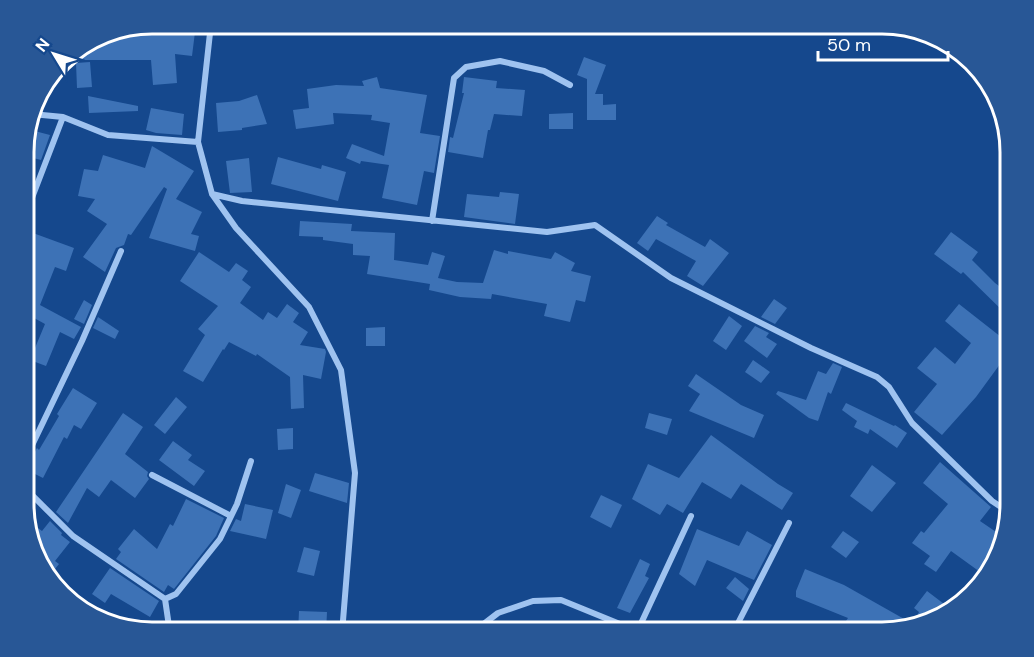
<svg xmlns="http://www.w3.org/2000/svg" width="1034" height="657" font-family="'DM Sans',sans-serif">
  <style>
    .building { fill: #3d72b6 }
    .lines { fill: none; stroke-linecap: round; stroke-linejoin: round }
    .street { stroke: #9fc3f0; stroke-width: 6 }
    .rim { fill: none; stroke: #fff; stroke-width: 3 }
  </style>
  <rect width="100%" height="100%" fill="#15488d"/>
  <path class="building" d="M168,24H196L192,56L175,54L177,83L153,85L151,60H80L78,49L103,34L116,31H168Z
    M584,57L606,65L595,94H603V105L616,104V120H587V79L577,75Z
    M90,62L92,87L77,88L76,63Z
    M377,77L380,88L427,95L420,133L440,136L434,173L424,171L417,205L382,198L389,165L361,161L360,164L346,158L352,144L384,156L390,123L371,120L372,115L333,113L334,124L296,129L293,110L309,108L307,89L336,85L364,86L362,81Z
    M464,77L497,81L496,88L525,90L522,116L494,114L490,130H488L483,158L448,152L450,137L453,138L464,93H462Z
    M257,95L267,124L242,128V130L218,132L216,103L239,101Z
    M88,96L138,106V111L89,113Z
    M151,108L184,114L182,135L156,133L146,130Z
    M573,113V129H549V114Z
    M27,129L50,135L41,160L25,156Z
    M152,146L194,171L176,199L202,212L191,234L199,236L195,251L149,238L167,189L164,187L131,235L128,234L124,245L116,248L105,272L83,257L107,224L87,211L95,199L78,196L84,169L98,171L103,155L145,168Z
    M278,157L321,169L322,165L346,172L338,201L271,184Z
    M249,158L252,192L230,193L226,161Z
    M500,192L519,194L515,224L464,217L467,194L499,197Z
    M657,216L668,223L666,225L705,247L710,239L729,253L703,286L687,276L696,261L656,239L648,251L637,243Z
    M300,221L352,224L351,231L395,233L394,260L428,265L432,252L445,256L438,278L457,282L483,283L494,250L508,254V251L551,259L555,252L575,263L571,271L591,276L585,302L576,300L570,322L544,316L547,304L492,294L491,299L460,297L429,290L430,284L367,274L370,256L353,255V244L323,240V237L299,236Z
    M951,232L978,252L972,260L995,283L1010,294V318L963,272L961,274L934,254Z
    M33,233L74,248L66,271L55,267L40,305L81,327L74,339L60,332L46,366L30,360L45,324L25,313V254Z
    M199,252L229,272L236,263L248,271L242,280L251,287L240,303L263,320L268,312L277,318L287,304L299,313L293,322L308,332L300,345L325,349L326,352L321,379L303,375L304,408L291,409L290,377L257,354L256,356L229,342L224,350L223,349L203,382L183,371L205,335L198,329L218,306L180,281Z
    M774,299L787,308L775,324L761,317Z
    M84,300L92,305L84,324L74,319Z
    M959,304L1010,344V366L1003,360L976,397L942,435L914,412L937,384L917,368L935,347L955,364L971,343L945,321Z
    M729,316L742,326L726,350L713,341Z
    M98,317L119,331L115,339L93,328Z
    M755,326L769,333L766,337L777,344L767,358L744,341Z
    M385,327V346H366V328Z
    M753,360L770,372L761,383L745,372Z
    M833,363L842,367L831,394L828,392L818,421L809,418L776,394L778,391L806,400L818,371L826,374Z
    M696,374L741,405L764,415L754,438L689,411L700,394L688,386Z
    M73,388L97,403L81,429L74,425L67,439L64,437L43,478L25,469V465L29,463L37,448L39,450L59,416L57,414Z
    M176,397L187,407L165,434L154,425Z
    M846,403L894,426L895,425L907,433L897,448L870,429L868,434L854,427L857,421L842,410Z
    M123,413L143,427L125,454L148,472L147,476L149,479L135,498L111,480L99,497L87,488L68,523L56,512Z
    M649,413L672,419L667,435L645,428Z
    M293,428V449L278,450L277,429Z
    M711,435L778,484L793,493L782,510L741,484L731,499L702,482L683,513L667,504L660,515L632,499L648,464L679,478Z
    M173,441L192,455L188,460L205,471L194,486L159,460Z
    M940,462L991,507L980,521L1002,536L987,577L951,551L936,572L924,564L930,556L912,543L921,531L924,533L948,504L923,483Z
    M872,465L896,483L872,512L850,496Z
    M315,473L349,483L347,503L309,491Z
    M286,484L301,490L291,518L278,513Z
    M601,495L622,505L611,528L590,517Z
    M186,499L224,518L216,536L174,589L168,585L164,592L116,559L121,552L118,549L134,529L157,549L170,524L173,526Z
    M245,504L273,510L266,539L230,531L236,519L241,521Z
    M50,521L62,533L61,535L70,542L55,561L59,564L48,578L31,538L38,528L42,531Z
    M697,529L739,546L747,531L772,545L754,580L707,560L695,586L679,574Z
    M843,531L859,542L846,558L831,547Z
    M304,547L320,551L314,576L297,572Z
    M640,559L650,564L645,576L649,578L630,613L617,608Z
    M110,568L159,601L150,617L111,594L105,603L92,594Z
    M805,569L844,585L913,624L919,612L914,608L927,591L952,610L946,616L890,633H838L848,618L796,597V591Z
    M735,577L749,589L743,601L726,588Z
    M299,611L327,612L326,633H298Z"/>
  <g class="lines">
    <path class="street" d="M211,24L198,142L212,194L236,228L309,307L341,370L355,473L342,633
      M32,114L63,117L108,135L198,142
      M212,194L242,201L547,232L595,225L671,278L811,348L877,377L889,387L912,423L992,501L1010,513
      M25,216L63,117
      M432,221L454,78L466,67L500,61L544,71L570,85
      M25,460L82,341L121,251
      M152,475L231,516
      M25,488L73,536L165,599L170,633
      M165,599L176,594L220,539L237,504L251,461
      M637,632L691,516
      M472,633L498,613L533,601L561,600L642,633
      M733,633L789,523"/>
  </g>
  <path d="M0 0H1034V657H0ZM152 34H882A118 118 0 0 1 1000 152V504A118 118 0 0 1 882 622H152A118 118 0 0 1 34 504V152A118 118 0 0 1 152 34Z" fill="#285796" fill-rule="evenodd"/>
  <path class="rim" d="M152 34H882A118 118 0 0 1 1000 152V504A118 118 0 0 1 882 622H152A118 118 0 0 1 34 504V152A118 118 0 0 1 152 34Z"/>
  <g transform="translate(54 54) rotate(308)" stroke="#15488d" stroke-width="4.5" paint-order="stroke">
  <path d="M0-4.5L10 22L0 15L-10 22Z" fill="#ffffff"/>
  <text y="-9" font-size="16" font-weight="bold" text-anchor="middle" fill="#ffffff">N</text>
  </g>
  <path d="M818 51v9h130v-9" fill="none" stroke="#ffffff" stroke-width="3"/>
  <text x="827" y="51" font-size="18" fill="#ffffff" stroke="#15488d" stroke-width="4.5" paint-order="stroke">50 m</text>
</svg>
